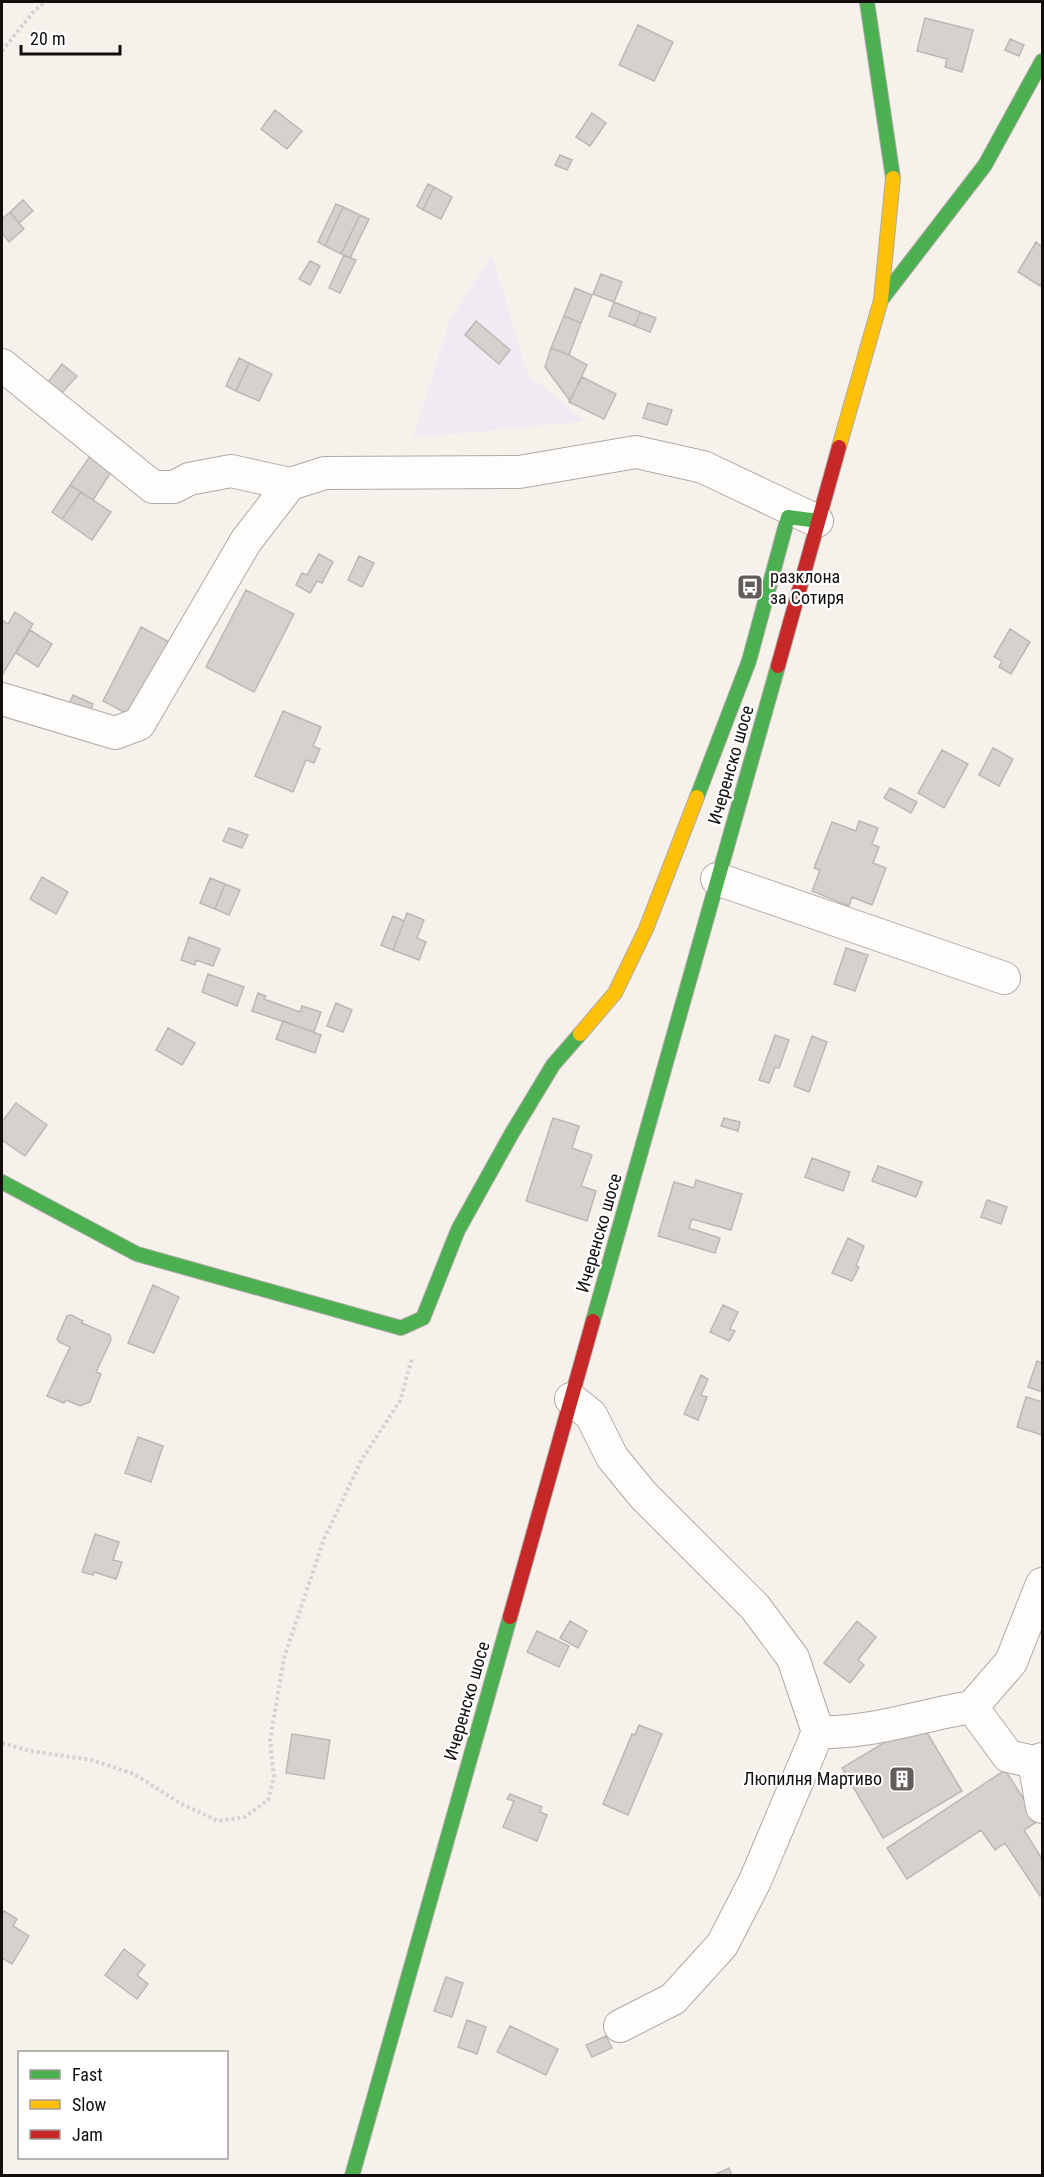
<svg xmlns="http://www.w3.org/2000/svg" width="1044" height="2177" font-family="'Roboto Condensed',sans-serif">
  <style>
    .industrial { fill: #f2eaf3 }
    .building { fill: #d5d1cd; stroke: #bcb8b4; stroke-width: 1.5 }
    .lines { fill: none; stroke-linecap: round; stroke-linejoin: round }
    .street-casing { stroke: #aeaaa7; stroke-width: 34 }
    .fast-casing { stroke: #aeaaa7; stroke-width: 16 }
    .slow-casing { stroke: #aeaaa7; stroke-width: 16 }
    .jam-casing { stroke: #aeaaa7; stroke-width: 16 }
    .path { stroke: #d4d2d2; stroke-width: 4; stroke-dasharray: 3 3; stroke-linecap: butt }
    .street { stroke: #fefdfc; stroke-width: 32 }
    .fast { stroke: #4caf50; stroke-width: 14 }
    .slow { stroke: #ffc107; stroke-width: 14 }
    .jam { stroke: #c62828; stroke-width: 14 }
    .labels { text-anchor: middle; stroke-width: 4.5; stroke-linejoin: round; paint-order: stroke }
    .poi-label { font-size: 18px; fill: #110e0b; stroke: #fff; text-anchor: start }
    .street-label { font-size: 18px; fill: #110e0b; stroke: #fff }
  </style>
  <rect width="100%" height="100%" fill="#f7f1ec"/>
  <path class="industrial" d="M492,255L528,375L586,421L413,438L450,319Z"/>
  <path class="building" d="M925,18L973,30L962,72L945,67L947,59L917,51Z
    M638,25L673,42L654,81L619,65Z
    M1010,39L1024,45L1019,56L1005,50Z
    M275,110L302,131L287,149L261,129Z
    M592,113L606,123L590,146L576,137Z
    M560,155L572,160L567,170L555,165Z
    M428,184L434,187L423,210L417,206Z
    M434,187L452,197L441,219L423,210Z
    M23,200L33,211L19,223L10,212Z
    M336,204L343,207L325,246L318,242Z
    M343,207L360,215L341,254L325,246Z
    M10,212L24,229L9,242L2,233V219Z
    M360,215L369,219L350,258L341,254Z
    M1036,242L1042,247V281L1040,286L1018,272Z
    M344,255L356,260L340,293L329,288Z
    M310,261L320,266L310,285L299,279Z
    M601,274L622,282L614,302L593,294Z
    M575,288L592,295L581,323L564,316Z
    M614,302L640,312L635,326L609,316Z
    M640,312L656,318L650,332L635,326Z
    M564,316L581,323L569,355L551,348Z
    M476,321L510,350L499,364L465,335Z
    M551,348L569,355L587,365L570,401L545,367Z
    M239,358L249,363L236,391L226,386Z
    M249,363L272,374L259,401L236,391Z
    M62,364L77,376L62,393L48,382Z
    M582,377L616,394L604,419L569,402Z
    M648,403L672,410L667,425L643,418Z
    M91,455L113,469L93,500L70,485Z
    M70,485L81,492L62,519L52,512Z
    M81,492L111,512L92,540L62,519Z
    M319,554L333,562L322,583L317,581L310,593L296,585L302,573L307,575Z
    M359,556L374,563L362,587L348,580Z
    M246,590L294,614L254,692L206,667Z
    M15,612L33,624L2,675V620L8,624Z
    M141,627L184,650L135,718L103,701Z
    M1010,629L1030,642L1011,674L999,667L1002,661L994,657Z
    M30,630L52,644L38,667L16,653Z
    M44,694L69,704L73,695L93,704L85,725L40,706Z
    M283,711L321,727L313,746L320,749L314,763L306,760L293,792L255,776Z
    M993,748L1013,759L999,786L979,775Z
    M942,750L968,764L944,808L918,793Z
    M890,788L917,802L911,813L884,798Z
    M859,821L878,828L872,844L879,847L873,863L886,868L872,905L852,897L849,906L812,891L820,870L814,868L832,822L856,831Z
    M229,828L248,835L242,848L223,841Z
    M42,877L68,892L56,914L30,899Z
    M210,878L225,884L215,909L200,903Z
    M225,884L240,890L229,915L215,909Z
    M407,913L424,920L417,938L426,942L419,960L393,950Z
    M393,916L404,921L393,950L381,945Z
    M189,937L220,949L213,966L196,960L195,965L181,960Z
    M846,948L868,955L855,991L834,984Z
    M208,974L244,987L237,1006L202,992Z
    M258,993L266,996L264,999L300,1012L302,1006L321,1012L314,1032L252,1011Z
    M336,1003L352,1010L343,1032L327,1026Z
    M283,1021L321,1035L315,1053L276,1039Z
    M168,1028L195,1043L182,1065L156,1050Z
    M775,1035L789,1040L779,1068L775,1067L769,1083L759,1080Z
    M812,1036L827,1042L809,1092L794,1086Z
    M16,1103L47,1125L25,1156L2,1140V1122Z
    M553,1118L579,1126L572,1148L592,1155L581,1186L596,1191L587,1221L526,1201Z
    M724,1118L740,1122L738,1131L721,1126Z
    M812,1158L850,1172L843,1191L805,1177Z
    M878,1166L922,1182L916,1197L872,1181Z
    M696,1180L742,1194L731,1230L692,1219L689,1228L720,1238L715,1253L658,1236L674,1182L694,1188Z
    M987,1200L1007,1207L1001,1224L981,1217Z
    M848,1238L864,1246L856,1266L859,1267L852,1281L832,1273Z
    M153,1285L179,1297L154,1353L128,1343Z
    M723,1305L738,1312L730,1329L735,1331L729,1341L710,1332Z
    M71,1315L83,1321L82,1323L110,1335L111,1340L96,1372L101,1374L90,1402L80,1406L66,1400L64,1403L47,1396L70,1347L59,1342L57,1339L67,1316Z
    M1037,1361L1042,1363V1392L1028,1387Z
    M701,1375L708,1379L701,1395L707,1397L698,1420L684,1414Z
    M1026,1397L1042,1402V1435L1017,1427Z
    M138,1437L163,1446L151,1482L125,1473Z
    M95,1534L119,1542L113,1560L122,1562L116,1579L94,1572L93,1575L82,1572Z
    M570,1621L587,1631L578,1648L560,1638Z
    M857,1621L876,1637L858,1660L864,1665L850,1683L824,1663Z
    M537,1631L569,1646L559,1667L527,1652Z
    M920,1721L962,1791L883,1838L842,1768Z
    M639,1725L662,1734L628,1815L603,1804L632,1734L635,1735Z
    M292,1734L330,1740L324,1779L286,1773Z
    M1005,1770L1038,1821L1024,1830L1042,1859V1894L1040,1896L1005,1843L995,1850L981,1830L907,1879L887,1848Z
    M510,1794L542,1807L540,1812L547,1815L537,1841L503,1827L514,1801L507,1799Z
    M4,1911L17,1919L13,1926L29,1936L12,1964L2,1958V1914Z
    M124,1949L145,1965L137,1975L148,1984L137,1999L105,1975Z
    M446,1977L463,1983L452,2017L434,2011Z
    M467,2020L486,2027L477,2054L458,2047Z
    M510,2026L558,2049L546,2075L497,2052Z
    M606,2036L612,2048L592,2057L586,2045Z
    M729,2168L732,2176H712Z"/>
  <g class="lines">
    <defs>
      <path id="street" d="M2,365L153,487H174L189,479L231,471L290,484
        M2,699L115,733L139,724L246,541L290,484L325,473L519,472L636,452L703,467L817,521
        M717,879L1004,978
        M571,1399L591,1415L612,1457L643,1495L755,1607L793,1658L818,1732L755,1881L722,1945L673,1999L620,2026
        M972,1707L1008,1756L1034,1762L1042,1759
        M818,1732C870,1734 921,1715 972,1707L1011,1662L1042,1584
        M1034,1762L1042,1807"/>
      <path id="fast" d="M867,2L893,178
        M881,300L985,165L1042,61
        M697,797L749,661L788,517L818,521
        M2,1182L137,1254L401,1328L423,1318L458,1230L512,1133L553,1065L580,1034
        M593,1321L778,666
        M352,2176L510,1617"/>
      <path id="slow" d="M839,447L881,300L893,178
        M580,1034L615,993L646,929L697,797"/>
      <path id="jam" d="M778,666L839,447
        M510,1617L593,1321"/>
    </defs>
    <use href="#street" class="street-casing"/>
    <use href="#fast" class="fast-casing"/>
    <use href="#slow" class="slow-casing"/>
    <use href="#jam" class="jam-casing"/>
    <path class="path" d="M2,51L34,11L45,2
      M2,1743L30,1751L92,1760L134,1774L180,1803L218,1821L245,1817L268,1800L274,1777L270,1741L284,1658L324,1539L362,1459L400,1401L412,1358"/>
    <use href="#street" class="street"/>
    <use href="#fast" class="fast"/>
    <use href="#slow" class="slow"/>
    <use href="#jam" class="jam"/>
  </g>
  <defs>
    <symbol id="bus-square" viewBox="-11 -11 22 22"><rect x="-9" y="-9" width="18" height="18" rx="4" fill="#625d5a" stroke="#fff"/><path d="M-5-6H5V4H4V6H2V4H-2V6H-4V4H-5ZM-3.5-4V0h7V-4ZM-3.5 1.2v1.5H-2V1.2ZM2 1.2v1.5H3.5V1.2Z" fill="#fff"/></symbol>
    <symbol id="building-square" viewBox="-11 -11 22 22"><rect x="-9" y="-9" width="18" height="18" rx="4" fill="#625d5a" stroke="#fff"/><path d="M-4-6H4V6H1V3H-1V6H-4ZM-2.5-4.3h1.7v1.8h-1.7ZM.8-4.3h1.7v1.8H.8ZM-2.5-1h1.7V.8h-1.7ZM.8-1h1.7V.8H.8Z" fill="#fff"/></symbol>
  </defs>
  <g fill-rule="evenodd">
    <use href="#bus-square" x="735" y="572" width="30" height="30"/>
    <use href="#building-square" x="887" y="1764" width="30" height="30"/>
  </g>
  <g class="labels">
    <g class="poi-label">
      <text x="770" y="583">разклона<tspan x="770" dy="21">за Сотиря</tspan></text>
      <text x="882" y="1785" text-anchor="end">Люпилня Мартиво</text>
    </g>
    <g class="street-label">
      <text transform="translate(731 765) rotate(-74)" y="6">Ичеренско шосе</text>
      <text transform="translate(599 1233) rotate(-74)" y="6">Ичеренско шосе</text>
      <text transform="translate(467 1701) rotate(-74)" y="6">Ичеренско шосе</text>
    </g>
  </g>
  <rect width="1044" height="2177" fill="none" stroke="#110e0b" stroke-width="6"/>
  <rect x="18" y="2051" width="210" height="108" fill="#ffffff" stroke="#a09f9d" stroke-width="1.5"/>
  <rect x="30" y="2070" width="30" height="9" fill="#4caf50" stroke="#a09f9d" stroke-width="1.5"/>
  <text x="72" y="2081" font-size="18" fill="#110e0b">Fast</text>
  <rect x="30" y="2100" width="30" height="9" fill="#ffc107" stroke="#a09f9d" stroke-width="1.5"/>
  <text x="72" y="2111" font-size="18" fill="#110e0b">Slow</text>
  <rect x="30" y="2130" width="30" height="9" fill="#c62828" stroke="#a09f9d" stroke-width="1.5"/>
  <text x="72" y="2141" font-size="18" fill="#110e0b">Jam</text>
  <path d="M21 45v9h99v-9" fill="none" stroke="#110e0b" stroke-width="3"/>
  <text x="30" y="45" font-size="18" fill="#110e0b" stroke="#ffffff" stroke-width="4.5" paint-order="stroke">20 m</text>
</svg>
